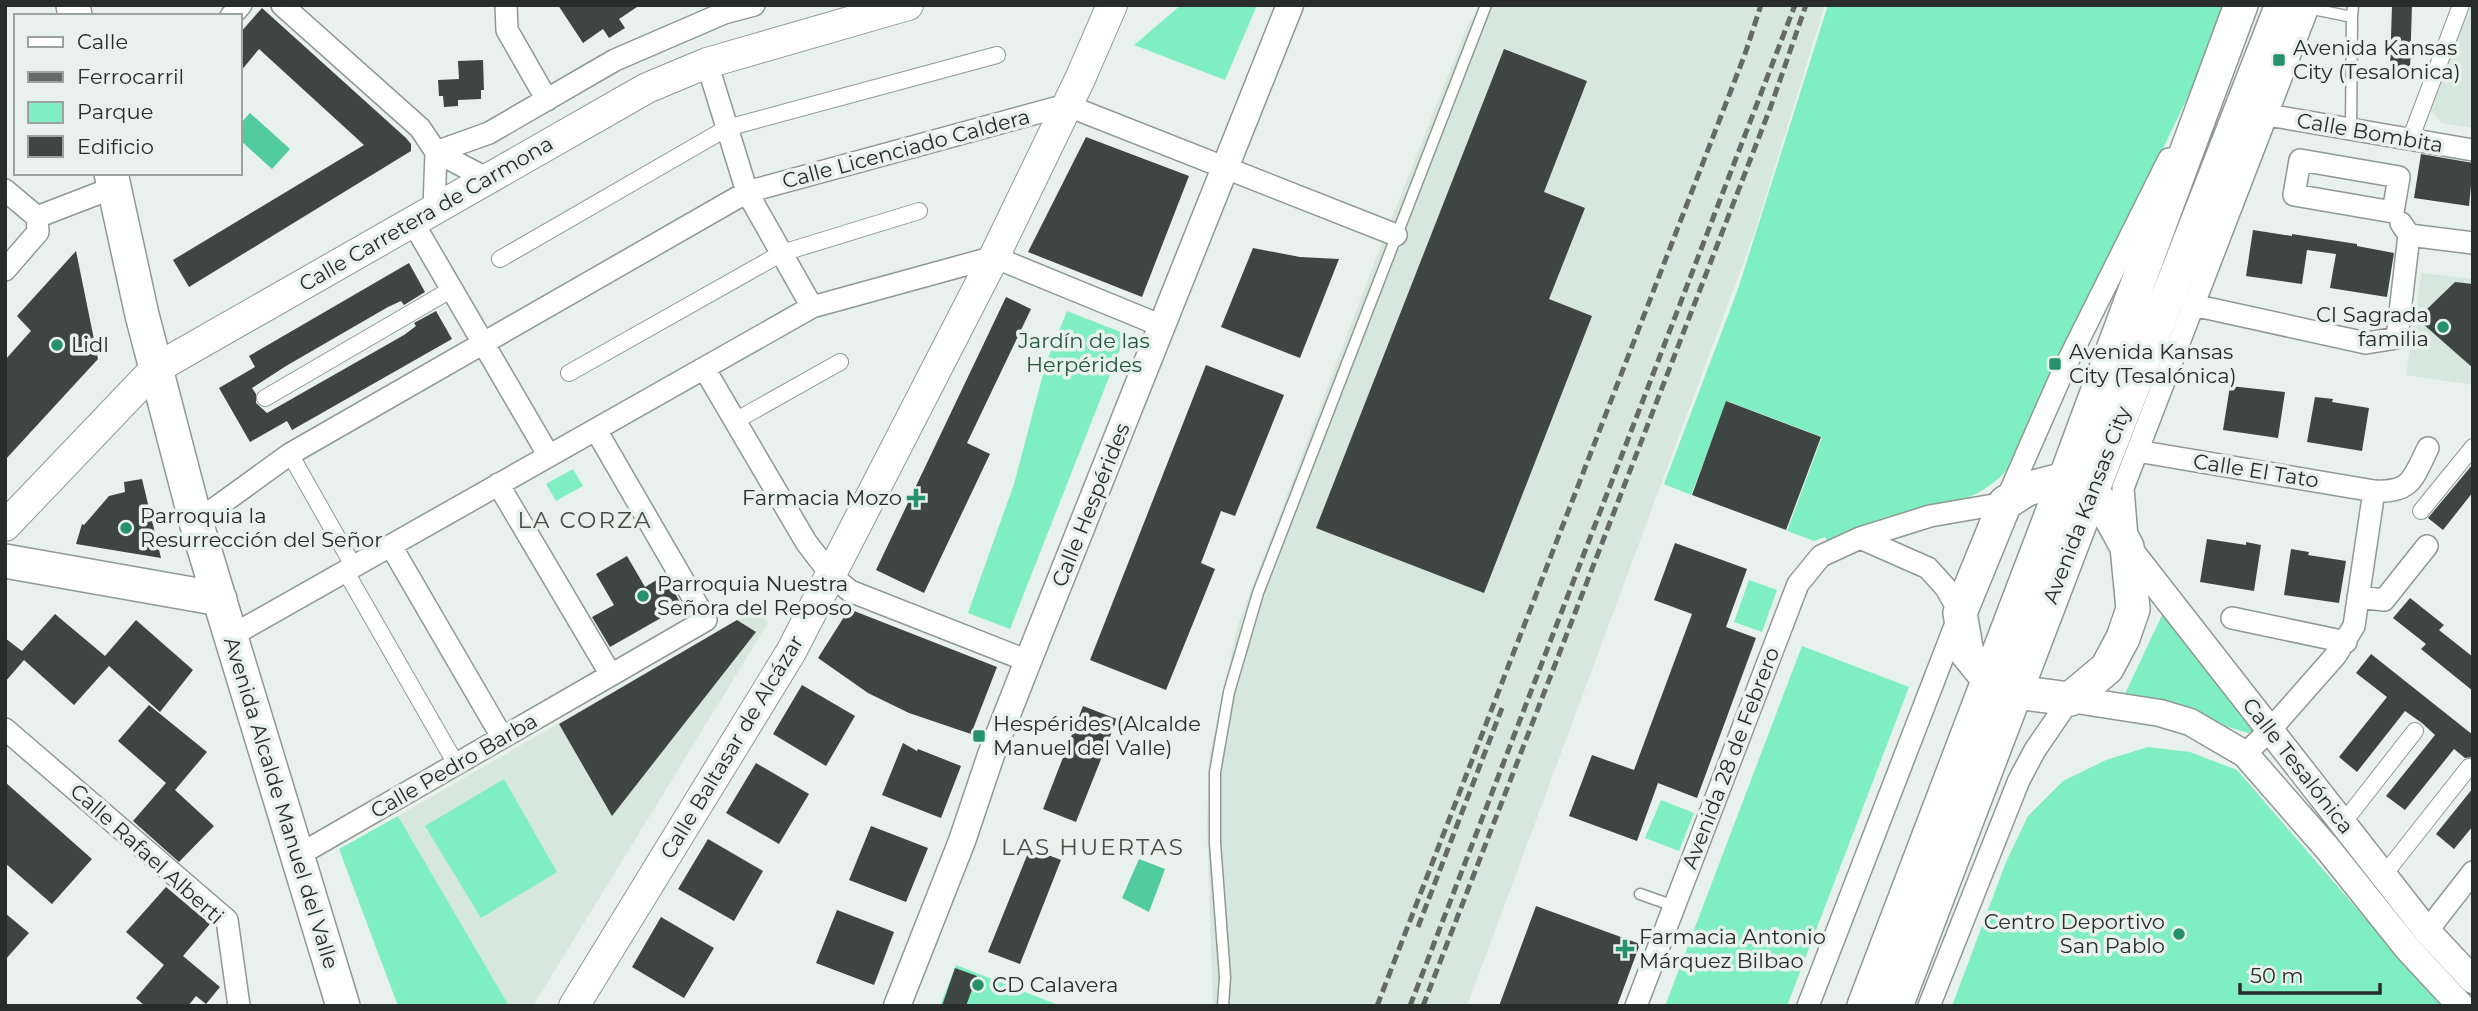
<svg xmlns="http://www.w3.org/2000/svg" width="2478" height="1011" font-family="Montserrat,sans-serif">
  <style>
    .built { fill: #d6e7df }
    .green { fill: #7feec3 }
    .water { fill: #52cb9f }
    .building { fill: #3e4542 }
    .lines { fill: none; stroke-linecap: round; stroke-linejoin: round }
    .service-casing { stroke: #909894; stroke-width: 13 }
    .pedestrian-casing { stroke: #909894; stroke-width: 18 }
    .minor-casing { stroke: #909894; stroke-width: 24 }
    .tertiary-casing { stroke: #909894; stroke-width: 29 }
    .secondary-casing { stroke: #909894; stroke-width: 32 }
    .primary-casing { stroke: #909894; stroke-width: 36 }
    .service { stroke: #fff; stroke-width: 10 }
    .pedestrian { stroke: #fff; stroke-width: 16 }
    .minor { stroke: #fff; stroke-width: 21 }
    .tertiary { stroke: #fff; stroke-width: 26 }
    .secondary { stroke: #fff; stroke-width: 30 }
    .primary { stroke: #fff; stroke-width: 33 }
    .rail { stroke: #646a67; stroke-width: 5; stroke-dasharray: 10 5; stroke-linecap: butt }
    .poi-dot { fill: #27906d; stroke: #e8f1ed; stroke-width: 2.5 }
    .labels { text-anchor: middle; stroke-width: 7; stroke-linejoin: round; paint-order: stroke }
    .poi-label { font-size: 21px; fill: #282c2a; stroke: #e8f1ed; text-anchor: start }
    .street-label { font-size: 21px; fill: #282c2a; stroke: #e8f1ed }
    .park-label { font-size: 21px; fill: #245543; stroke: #e8f1ed }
    .neighbourhood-label { font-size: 23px; letter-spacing: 2px; fill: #454d49; stroke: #e8f1ed }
  </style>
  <rect width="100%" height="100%" fill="#e8f1ed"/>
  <path class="built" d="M1480,5H1825L1754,234L1467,1006H1213L1207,821L1210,755L1237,628L1376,258L1468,25Z
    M2471,5H2473V128L2441,123L2431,110Z
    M2421,273L2473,279V385L2406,375Z
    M757,609L768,623L533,1006H509L398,816Z"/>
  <path class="green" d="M1181,5H1257L1225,80L1134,45Z
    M1828,5H2225L2214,42L2012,464C1979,506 1942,502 1894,515C1871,521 1849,531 1827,541L1825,537L1814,541L1787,531L1822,437L1727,401L1691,495L1664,484L1738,289Z
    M1067,311L1126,334L1010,629L968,613L1014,484L1046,363Z
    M573,469L583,486L556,501L546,484Z
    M1749,580L1777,590L1762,632L1734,622Z
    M2164,611L2249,717L2255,735L2124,696Z
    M1802,646L1909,687L1787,1006H1665Z
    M2148,747L2190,752L2237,770L2441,1006H1952L2006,862L2028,816L2063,781L2106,760Z
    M504,779L557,872L481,918L425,826Z
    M1661,800L1694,813L1679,851L1645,838Z
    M398,816L509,1006H398L339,849Z
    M956,965L1061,1006H940Z"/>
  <path class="water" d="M250,113L290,149L272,169L240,140V124Z
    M1139,859L1165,869L1149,912L1122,898Z"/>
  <path class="building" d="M558,5H640L619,19L625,28L609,38L603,29L583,43Z
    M2392,5H2412L2410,69H2390Z
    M262,8L406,138L411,144V151L189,287L173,260L364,145L259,49L240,72V33Z
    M1504,49L1587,81L1544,192L1585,208L1549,299L1592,316L1484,593L1316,528Z
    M483,60L484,90H481V99L458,100V106L444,107L443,96H439L438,80L459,79L458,61Z
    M1086,137L1189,176L1142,297L1028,252Z
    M2421,154L2473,163L2469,206L2414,198Z
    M2253,230L2292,236V234L2357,244V246L2394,253L2387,297L2330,288L2336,254L2307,250L2302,284L2246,276Z
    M1253,248L1300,257L1339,259L1300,358L1221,327Z
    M76,251L98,359L5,460V360L31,331L17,316Z
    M409,263L425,292L404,305L401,301L388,307L286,366L252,388L256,394V403L267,413L404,335L416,326L414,323L436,311L452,339L292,430L287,421L250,442L219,388L255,367L249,356Z
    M2455,282L2473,284V368L2423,324L2426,310Z
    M1006,297L1031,309L967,443L990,454L924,593L876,570Z
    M1206,365L1284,395L1235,516L1221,511L1201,563L1215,569L1166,690L1090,660Z
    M2230,386L2285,392L2278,438L2223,430Z
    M2315,397L2333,399L2332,402L2369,408L2362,451L2307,442Z
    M1726,401L1821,437L1786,530L1692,495Z
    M2473,464V492L2443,530L2428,518Z
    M142,479L161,558L76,544L82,524L84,525L109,496L125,492L124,482Z
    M2207,539L2246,545V542L2261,545L2254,591L2200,582Z
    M1675,543L1747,569L1726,627L1756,638L1697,798L1658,783L1637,841L1569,816L1592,755L1634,770L1692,614L1654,600Z
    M2291,549L2309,552L2308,555L2346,561L2339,603L2284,595Z
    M627,556L645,587L665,575L682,606L610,647L592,617L614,605L596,574Z
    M2410,598L2444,625L2439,630L2473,657V691L2421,649L2426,644L2393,618Z
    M849,609L997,667L971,734L909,713L868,693L818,658Z
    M55,614L105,656L136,620L193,670L160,712L109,666L74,705L24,660L5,682V638L22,651Z
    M737,620L756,632L612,816L559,724Z
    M2371,654L2473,735V757L2465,758L2454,749L2405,810L2386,796L2435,735L2422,723L2405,711L2357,772L2339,757L2387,697L2356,673Z
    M802,685L855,716L826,766L773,734Z
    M149,705L207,752L175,790L214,826L179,862L133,821L166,783L118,741Z
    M1083,706L1117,719L1076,822L1043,809Z
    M903,743L917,751L918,749L961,766L941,818L882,795Z
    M756,763L809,794L779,844L726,813Z
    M5,782L92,859L52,904L5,863Z
    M2473,788V826L2454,849L2436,834Z
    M871,826L928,848L906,902L849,880Z
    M708,839L763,871L734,921L678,889Z
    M1030,848L1061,860L1020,964L988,952Z
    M166,887L210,924L183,956L220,987L206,1004L196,996L188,1006H145L136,998L164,965L126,932Z
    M1536,906L1640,944L1617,1006H1499Z
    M837,910L894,932L874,985L816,963Z
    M5,913L29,933L5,960Z
    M661,917L714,948L684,998L632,967Z
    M955,968L977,976L966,1006H942Z"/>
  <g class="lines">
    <defs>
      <path id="service" d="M2308,8L2352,17L2353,5
        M2351,130L2352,17
        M1640,894L1674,906
        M1223,1006L1225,977L1215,843V772L1229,692L1258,593L1486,5"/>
      <path id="pedestrian" d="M2410,140L2461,5
        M500,259L727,128L997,55
        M569,373L782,253L919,211
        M265,398L452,289
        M735,421L840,362
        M290,454L354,567
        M2421,511L2473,447
        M346,572L456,764
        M2343,823L2415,731
        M2383,876L2469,767"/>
      <path id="minor" d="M282,5L420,128L436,152L486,178
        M506,5L507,30L547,100
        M231,16L241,5
        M707,63L747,192L812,307
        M2268,115L2473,150
        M436,152L489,133L615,60L724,13L754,5
        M2300,160L2399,177L2393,212L2294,195Z
        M5,190L37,217
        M434,208L436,152
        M37,217L115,187
        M412,221L549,456
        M2401,223L2409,235L2473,243
        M5,270L38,232L37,217
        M2193,305L2366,343L2397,338L2409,235
        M704,368L806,542L832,576L850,591L1028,661
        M2137,451L2374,491C2412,493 2413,478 2428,448
        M498,484L611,675L706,620L596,430
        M196,522L290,454L747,192L1066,105L1396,235
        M2127,538L2123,488L2309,5
        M391,546L502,737
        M2358,597L2384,600L2427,546
        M2232,618L2346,642
        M231,636L812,307L994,257L1162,326
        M5,729L227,920L239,1006
        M2245,754L2270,730L2336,655L2354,626L2374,491
        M297,856L611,675
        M2427,931L2473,872
        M1636,1006L1798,584L1821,556L1860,538L1930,516L2005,503L2064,369L2169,159
        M1808,1006L1960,613L1946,588L1928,568L1860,538
        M1929,1006L2019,780L2035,750L2070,699"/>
      <path id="tertiary" d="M2127,547L2427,931L2473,980
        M2070,699L2160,713L2190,722L2245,754L2328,849L2408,949L2461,1006
        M897,1006L962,841L991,755L1028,661L1290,5"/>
      <path id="secondary" d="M5,526L155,369L647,88L707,63L908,5
        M574,1006L791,652L994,257L1080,79L1112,5"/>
      <path id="primary" d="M73,5L75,16
        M111,173L142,315L196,522L343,1006
        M2065,479L2092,491L2110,516L2127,547L2133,609L2123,638L2107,668L2070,699L2016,692L1988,679L1967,653L1960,613L2005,503L2027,489Z
        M5,561L220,599
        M1864,1006L2065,479L2241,5
        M1896,1006L2103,463L2282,5"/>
    </defs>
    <use href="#service" class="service-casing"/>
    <use href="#pedestrian" class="pedestrian-casing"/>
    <use href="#minor" class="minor-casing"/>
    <use href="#tertiary" class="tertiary-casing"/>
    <use href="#secondary" class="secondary-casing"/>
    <use href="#primary" class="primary-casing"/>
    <use href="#service" class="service"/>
    <use href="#pedestrian" class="pedestrian"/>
    <use href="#minor" class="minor"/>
    <use href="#tertiary" class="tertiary"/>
    <use href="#secondary" class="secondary"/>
    <use href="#primary" class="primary"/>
    <path class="rail" d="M1418,927L1502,708
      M1377,1006L1745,54L1761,5
      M1410,1006L1795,5
      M1423,1006L1771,106L1806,5"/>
  </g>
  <g class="poi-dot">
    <rect x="2272" y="53" width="14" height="14" rx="3.5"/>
    <circle cx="2443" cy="327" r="7"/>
    <circle cx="57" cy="345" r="7"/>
    <rect x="2048" y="357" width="14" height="14" rx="3.5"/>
    <path d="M912.5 487.5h7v7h7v7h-7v7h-7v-7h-7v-7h7z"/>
    <circle cx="126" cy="528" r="7"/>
    <circle cx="643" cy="596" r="7"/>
    <rect x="972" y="729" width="14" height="14" rx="3.5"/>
    <circle cx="2179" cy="934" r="7"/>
    <path d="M1621.5 938.5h7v7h7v7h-7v7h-7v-7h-7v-7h7z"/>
    <circle cx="978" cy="985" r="7"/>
  </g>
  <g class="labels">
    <g class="poi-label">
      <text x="2293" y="55">Avenida Kansas<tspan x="2293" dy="24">City (Tesalonica)</tspan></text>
      <text x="2429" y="322" text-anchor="end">CI Sagrada<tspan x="2429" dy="24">familia</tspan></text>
      <text x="71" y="352">Lidl</text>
      <text x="2069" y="359">Avenida Kansas<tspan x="2069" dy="24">City (Tesalónica)</tspan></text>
      <text x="902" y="505" text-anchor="end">Farmacia Mozo</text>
      <text x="140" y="523">Parroquia la<tspan x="140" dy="24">Resurrección del Señor</tspan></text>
      <text x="657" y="591">Parroquia Nuestra<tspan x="657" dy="24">Señora del Reposo</tspan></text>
      <text x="993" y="731">Hespérides (Alcalde<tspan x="993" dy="24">Manuel del Valle)</tspan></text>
      <text x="2165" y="929" text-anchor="end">Centro Deportivo<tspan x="2165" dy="24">San Pablo</tspan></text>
      <text x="1639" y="944">Farmacia Antonio<tspan x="1639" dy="24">Márquez Bilbao</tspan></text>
      <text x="992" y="992">CD Calavera</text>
    </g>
    <g class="street-label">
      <text transform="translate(2370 133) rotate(10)" y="7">Calle Bombita</text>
      <text transform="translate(906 149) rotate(-15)" y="7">Calle Licenciado Caldera</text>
      <text transform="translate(426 214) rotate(-30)" y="7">Calle Carretera de Carmona</text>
      <text transform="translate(2256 471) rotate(9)" y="7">Calle El Tato</text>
      <text transform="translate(1091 505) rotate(-68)" y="7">Calle Hespérides</text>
      <text transform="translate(2087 505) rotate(-69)" y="7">Avenida Kansas City</text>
      <text transform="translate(732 747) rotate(-59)" y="7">Calle Baltasar de Alcázar</text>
      <text transform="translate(1731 758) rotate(-69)" y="7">Avenida 28 de Febrero</text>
      <text transform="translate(454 766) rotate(-30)" y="7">Calle Pedro Barba</text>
      <text transform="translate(2298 766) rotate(52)" y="7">Calle Tesalónica</text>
      <text transform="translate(281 803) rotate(73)" y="7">Avenida Alcalde Manuel del Valle</text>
      <text transform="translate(147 854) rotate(42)" y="7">Calle Rafael Alberti</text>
    </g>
    <g class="park-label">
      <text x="1084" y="348">Jardín de las<tspan x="1084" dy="24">Herpérides</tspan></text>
    </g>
    <g class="neighbourhood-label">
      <text x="585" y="528">LA CORZA</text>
      <text x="1093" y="855">LAS HUERTAS</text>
    </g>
  </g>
  <rect width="2478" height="1011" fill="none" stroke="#282c2a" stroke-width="14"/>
  <rect x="14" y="14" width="228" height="161" fill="#e8f1ed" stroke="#9ba29f" stroke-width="2"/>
  <rect x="28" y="37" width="35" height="10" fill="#ffffff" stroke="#9ba29f" stroke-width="2"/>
  <text x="77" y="49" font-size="21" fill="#282c2a">Calle</text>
  <rect x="28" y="72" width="35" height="10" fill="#646a67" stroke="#9ba29f" stroke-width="2"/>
  <text x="77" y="84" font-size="21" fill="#282c2a">Ferrocarril</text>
  <rect x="28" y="102" width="35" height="21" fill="#7feec3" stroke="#9ba29f" stroke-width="2"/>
  <text x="77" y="119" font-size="21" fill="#282c2a">Parque</text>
  <rect x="28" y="136" width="35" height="21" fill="#3e4542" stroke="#9ba29f" stroke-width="2"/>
  <text x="77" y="154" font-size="21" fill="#282c2a">Edificio</text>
  <path d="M2240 983v10h140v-10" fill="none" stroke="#282c2a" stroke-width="3.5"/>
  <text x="2250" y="983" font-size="21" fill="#282c2a" stroke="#e8f1ed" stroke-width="5" paint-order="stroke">50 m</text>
</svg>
